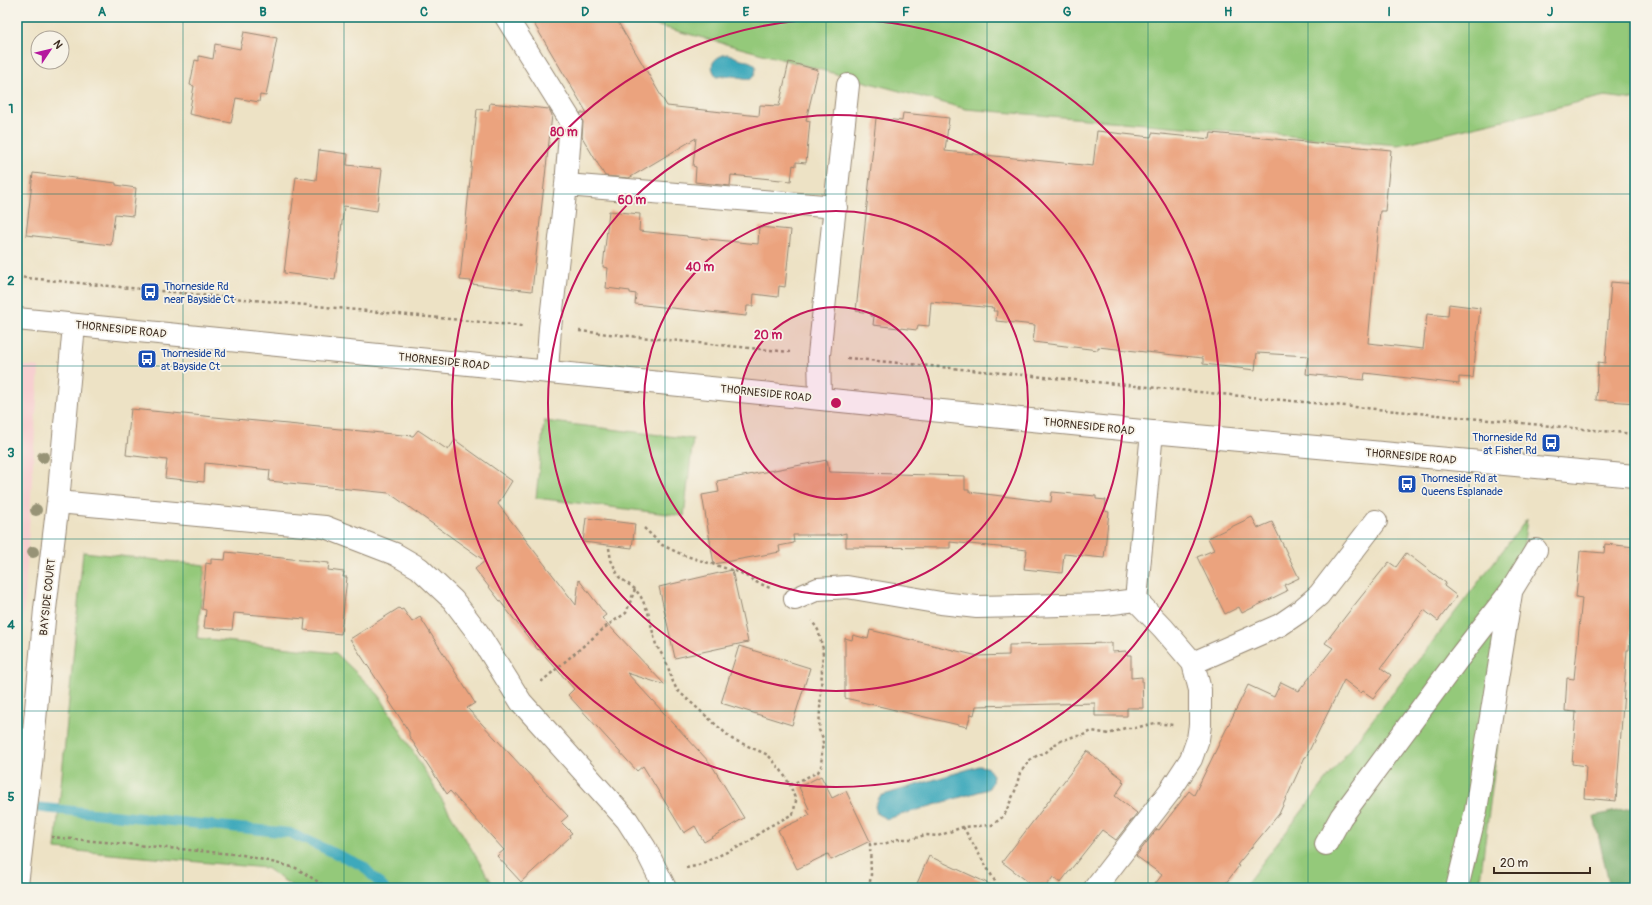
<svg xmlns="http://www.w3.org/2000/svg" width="1652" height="905" font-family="Pangolin,sans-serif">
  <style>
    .built { fill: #f7cfd0 }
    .green { fill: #94c97a; stroke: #687a4c }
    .forest { fill: #77ad6a; stroke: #596c44 }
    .water { fill: #3ca9bb; stroke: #3c6a6c }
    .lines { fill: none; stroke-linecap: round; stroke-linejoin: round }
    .stream { stroke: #3ca9bb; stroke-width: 10 }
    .building { fill: #eba37e }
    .minor-casing { stroke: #948672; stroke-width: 24 }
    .path { stroke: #948672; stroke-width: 2.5; stroke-dasharray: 3 3; stroke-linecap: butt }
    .minor { stroke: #fff; stroke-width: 22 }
    .tree { fill: #979376 }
    .grid { fill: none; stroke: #0f766e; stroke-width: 1; stroke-opacity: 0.55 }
    .ring { fill: none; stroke: #c2185b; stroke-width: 2 }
    .labels { text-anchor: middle; stroke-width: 3.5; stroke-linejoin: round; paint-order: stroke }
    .transit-label { font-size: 11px; fill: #164399; stroke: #f7f3e8; text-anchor: start }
    .street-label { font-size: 11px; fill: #3b2a1e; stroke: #f7f3e8 }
    .centre { fill: #c2185b; stroke: #f7f3e8; stroke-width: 2 }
    .ring-label { font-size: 12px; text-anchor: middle; font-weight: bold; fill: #c2185b; stroke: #f7f3e8; stroke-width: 3.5; stroke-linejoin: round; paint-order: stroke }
    .neatline { fill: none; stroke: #0f766e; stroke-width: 1.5 }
    .grid-label { font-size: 13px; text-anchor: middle; font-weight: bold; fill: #0f766e }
  </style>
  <rect width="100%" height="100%" fill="#f7f3e8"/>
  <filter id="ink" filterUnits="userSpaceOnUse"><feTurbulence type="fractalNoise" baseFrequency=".025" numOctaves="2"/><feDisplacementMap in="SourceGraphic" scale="8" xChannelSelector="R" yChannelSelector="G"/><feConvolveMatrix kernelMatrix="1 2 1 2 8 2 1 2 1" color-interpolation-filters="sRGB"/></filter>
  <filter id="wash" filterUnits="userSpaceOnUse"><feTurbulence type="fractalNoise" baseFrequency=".012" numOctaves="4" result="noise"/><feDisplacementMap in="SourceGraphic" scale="16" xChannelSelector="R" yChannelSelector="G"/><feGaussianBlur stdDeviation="0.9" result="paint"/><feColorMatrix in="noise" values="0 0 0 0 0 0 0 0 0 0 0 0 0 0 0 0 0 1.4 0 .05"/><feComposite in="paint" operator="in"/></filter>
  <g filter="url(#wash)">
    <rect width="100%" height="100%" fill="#ede2c5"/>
    <path class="built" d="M17,365L39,367L17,722Z"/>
    <path class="green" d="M641,17H1635V100L1605,96L1398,145L966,109L644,22Z
      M544,421L693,439L684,516L536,498Z
      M1527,519L1479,888H1243Z
      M83,552L205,565L197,638L336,653L379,695L495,888H295L266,868L55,849Z"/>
    <path class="forest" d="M1635,807V888H1610L1594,816Z"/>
    <path class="water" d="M727,54C734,55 738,59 741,60C748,61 751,61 756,66C756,84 746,78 733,76C728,76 722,76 717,77C707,65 714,57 727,54Z
      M979,766L987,767L993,775L992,783L988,789L887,819L877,814L875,806L880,796Z"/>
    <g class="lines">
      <path class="stream" d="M24,806L290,833L363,866L384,888"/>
    </g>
    <g id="blocks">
      <path class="building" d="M530,17H615L667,106L759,116L760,105L779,106L789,62L818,70L806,120L810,121L806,163L796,162V166L793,165L791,181L731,175L730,186L695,182L696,167L693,166L696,138L629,178L605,176L582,137L583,122L580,113H587Z
        M244,32L277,38L266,96L260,95L259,102L236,98L231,123L189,114L194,86L190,85L195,60L199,61V56L213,59L215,44L240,49Z
        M490,103L549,109L552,115L532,291L471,284V281L460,280L477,109L489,110Z
        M903,113L949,118L945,151L1093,166L1097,131L1151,137L1152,133L1210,139L1211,133L1391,150L1385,211H1380L1368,343L1423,349L1427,314L1448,316L1449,304L1480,308L1473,378L1459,377V384L1365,373L1364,380L1306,374L1308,356L1257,353L1255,370L1203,364V358L1098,347V350L1033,342L1035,325L996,321L997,311H993L994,308L931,302L929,326L918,325L917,330L873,325L874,316H871V313L856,311L876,118L902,121Z
        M319,150L348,154L347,165L382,169L377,211L344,206L335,280L284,273L296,177L316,180Z
        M33,173L116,183V185L136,188L133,216L115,214L111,245L26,235Z
        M609,211L640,214L639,231L687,236V237L758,244L759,227L791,230L785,287L779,286L778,297L754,294L753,306H747L746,316L635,304L636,294L630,293V291L606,288L608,268L603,267Z
        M1611,282L1635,284V403L1596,400L1598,362L1605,363Z
        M131,409L413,436L418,430L448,450L455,440L512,481L498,504L576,605L579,580L606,615L602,618L665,685L627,673L711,764L744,818L704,842L695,826L684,833L643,766L637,771L568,695L574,689L539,649L538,650L475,569L485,561L389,493L269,481L270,470L205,463L204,482L165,478L167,460L126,455Z
        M827,460L829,472L965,476V490H969V492L1051,502L1052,492L1096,496V499L1106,500L1105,511L1109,512L1104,558L1064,554L1062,573L1024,569L1027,550L950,542V548L846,547V533L838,535H793L794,543L779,546L780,552L714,564L702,495L719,492L717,481Z
        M1252,517L1258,528L1272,522L1299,578L1284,585L1287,591L1242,613L1239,607L1225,614L1197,557L1214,550L1208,538Z
        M586,518L635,524L632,548L583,542Z
        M1605,544L1635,547V576L1629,650H1627L1616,801L1584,798L1586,766L1572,764L1576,712L1565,711L1567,678L1574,679L1582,598L1576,597L1580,551L1604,553Z
        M226,552L329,563L328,570L344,572L343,577H347L341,634L304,630L305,619L234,613L232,630L204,628L206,610L202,609L206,563L211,564V559L225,560Z
        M1406,553L1446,583L1444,586L1457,596L1438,621L1424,610L1381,668L1391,675L1373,698L1363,691L1361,693L1344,680L1306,757H1305L1279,814L1237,865L1239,866L1222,888H1152L1162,875L1136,856L1157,829L1159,830L1189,791L1194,795L1248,685L1274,697L1281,682L1299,691L1333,648L1325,643L1348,613L1389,562L1396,567Z
        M732,570L748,642L675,658L659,587Z
        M399,608L401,610L403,609L412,622L420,617L475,703L467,708L568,816L561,822L572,833L569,835L570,837L521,882L497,856L504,850L450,791L447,794L409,736V732L388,699L389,698L350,639Z
        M870,630L978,656L1009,655V645L1112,643V652L1126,651L1127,655H1131V678L1142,677L1143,708H1127V716H1095V703L976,706L974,715L971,714L967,727L845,698V638L852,640L853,635L868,639Z
        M739,646L810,668L792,725L721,703Z
        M1087,751L1123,779L1122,781L1124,783L1115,796L1137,813L1116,840L1102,830L1060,883L1053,877L1045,888H1036L1002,862Z
        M821,776L832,798L846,791L870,841L831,860L828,854L797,869L778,830L810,815L807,810L809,809L799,787Z
        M929,856L998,888H915Z"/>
    </g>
  </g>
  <g filter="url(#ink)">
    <use href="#blocks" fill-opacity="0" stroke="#948672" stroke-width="1"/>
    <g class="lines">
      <defs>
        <path id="minor" d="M506,17L571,121L566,185L550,328L547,371
          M566,185L836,207
          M17,319L1152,432L1635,476
          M820,398L819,355L848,85
          M58,502L325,527L395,554L419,568L453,600L478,633L521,702L627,820L645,848L665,888
          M795,599L818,589L847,587L941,603L977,607L1105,604L1136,600
          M1193,663L1280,625L1299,612L1319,595L1376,521
          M1326,844L1341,817L1458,659L1511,591L1536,550
          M17,885L31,765L45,609L58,502L74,325
          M1095,888L1170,791L1191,759L1198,739L1200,725V690L1193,663L1163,628L1136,600L1152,432
          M1457,888L1476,810L1511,593"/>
      </defs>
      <use href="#minor" class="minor-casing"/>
      <path class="path" d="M17,277L522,326
        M579,331L790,352
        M847,358L1635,434
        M644,528L662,545L683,555L741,573L756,582L770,588
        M609,548L611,560L619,577L635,589L641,597L648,612L656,645L666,661L673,682L677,690L732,739L768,755L781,770L790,785L818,772L821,767L823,738L819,730L823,649L818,630L812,621
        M541,682L608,625L626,613L635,589
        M963,827L999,888
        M51,837L243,855L296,868L328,888
        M686,868L696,866L747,843L768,827L793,814L796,801L790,785
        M869,888L871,875L870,844H884L898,839H912L925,835L938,836L963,827L992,825L1004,816L1015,791L1020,773L1030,760L1038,755L1045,753L1058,742L1075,736H1081L1092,731L1109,734L1125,728H1135L1155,723L1173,725"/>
      <use href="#minor" class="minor"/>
    </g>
    <g class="tree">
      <circle cx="43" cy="457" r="6"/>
      <circle cx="36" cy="510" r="6"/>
      <circle cx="33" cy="552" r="6"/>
    </g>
  </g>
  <path class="grid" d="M183,17V888M344,17V888M504,17V888M665,17V888M826,17V888M987,17V888M1148,17V888M1308,17V888M1469,17V888M17,194H1635M17,366H1635M17,539H1635M17,711H1635"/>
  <circle cx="836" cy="403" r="96" fill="#c2185b" fill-opacity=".12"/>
  <g class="ring">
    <circle cx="836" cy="403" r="96"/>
    <circle cx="836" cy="403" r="192"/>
    <circle cx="836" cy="403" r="288"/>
    <circle cx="836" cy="403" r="384"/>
  </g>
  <defs>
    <symbol id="bus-square" viewBox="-11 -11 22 22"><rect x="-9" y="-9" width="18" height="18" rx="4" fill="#1a4fb4" stroke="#f7f3e8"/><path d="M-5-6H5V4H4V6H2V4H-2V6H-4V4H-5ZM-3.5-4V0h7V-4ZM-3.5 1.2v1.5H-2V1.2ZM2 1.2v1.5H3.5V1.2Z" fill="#fff"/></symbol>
  </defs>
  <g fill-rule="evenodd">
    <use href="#bus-square" x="139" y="281" width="22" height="22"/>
    <use href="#bus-square" x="136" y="348" width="22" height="22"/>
    <use href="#bus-square" x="1540" y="432" width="22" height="22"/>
    <use href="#bus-square" x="1396" y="473" width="22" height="22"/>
  </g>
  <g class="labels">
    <g class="transit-label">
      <text x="164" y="290">Thorneside Rd<tspan x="164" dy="13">near Bayside Ct</tspan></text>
      <text x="161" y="357">Thorneside Rd<tspan x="161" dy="13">at Bayside Ct</tspan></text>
      <text x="1537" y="441" text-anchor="end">Thorneside Rd<tspan x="1537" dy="13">at Fisher Rd</tspan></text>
      <text x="1421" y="482">Thorneside Rd at<tspan x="1421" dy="13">Queens Esplanade</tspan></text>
    </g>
    <g class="street-label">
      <text transform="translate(121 329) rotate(6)" y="4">THORNESIDE ROAD</text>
      <text transform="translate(444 361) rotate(6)" y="4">THORNESIDE ROAD</text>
      <text transform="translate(766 393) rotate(6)" y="4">THORNESIDE ROAD</text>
      <text transform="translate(1089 426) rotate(6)" y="4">THORNESIDE ROAD</text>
      <text transform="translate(1411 456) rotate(5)" y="4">THORNESIDE ROAD</text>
      <text transform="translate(47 597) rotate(-84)" y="4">BAYSIDE COURT</text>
    </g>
  </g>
  <circle cx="836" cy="403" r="6" class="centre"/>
  <g class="ring-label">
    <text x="564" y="136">80 m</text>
    <text x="632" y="204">60 m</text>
    <text x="700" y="271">40 m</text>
    <text x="768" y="339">20 m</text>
  </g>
  <rect width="1652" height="905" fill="none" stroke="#f7f3e8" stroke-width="44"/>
  <g transform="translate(50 50) rotate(55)"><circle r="19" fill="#f7f3e8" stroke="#aca397"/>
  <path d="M0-3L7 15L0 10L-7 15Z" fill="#b5179e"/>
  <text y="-6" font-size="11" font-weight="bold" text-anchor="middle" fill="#3b2a1e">N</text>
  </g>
  <path d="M1494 867v6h96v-6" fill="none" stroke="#3b2a1e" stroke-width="2"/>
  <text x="1500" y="867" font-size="12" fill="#3b2a1e" stroke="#f7f3e8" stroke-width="3" paint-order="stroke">20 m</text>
  <rect x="22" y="22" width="1608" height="861" class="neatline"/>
  <g class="grid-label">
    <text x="102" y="16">A</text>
    <text x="263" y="16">B</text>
    <text x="424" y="16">C</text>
    <text x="585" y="16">D</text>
    <text x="746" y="16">E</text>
    <text x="906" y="16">F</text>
    <text x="1067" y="16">G</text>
    <text x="1228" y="16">H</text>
    <text x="1389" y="16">I</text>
    <text x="1550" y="16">J</text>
    <text x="11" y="113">1</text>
    <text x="11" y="285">2</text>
    <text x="11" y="457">3</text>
    <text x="11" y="629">4</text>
    <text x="11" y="801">5</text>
  </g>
</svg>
